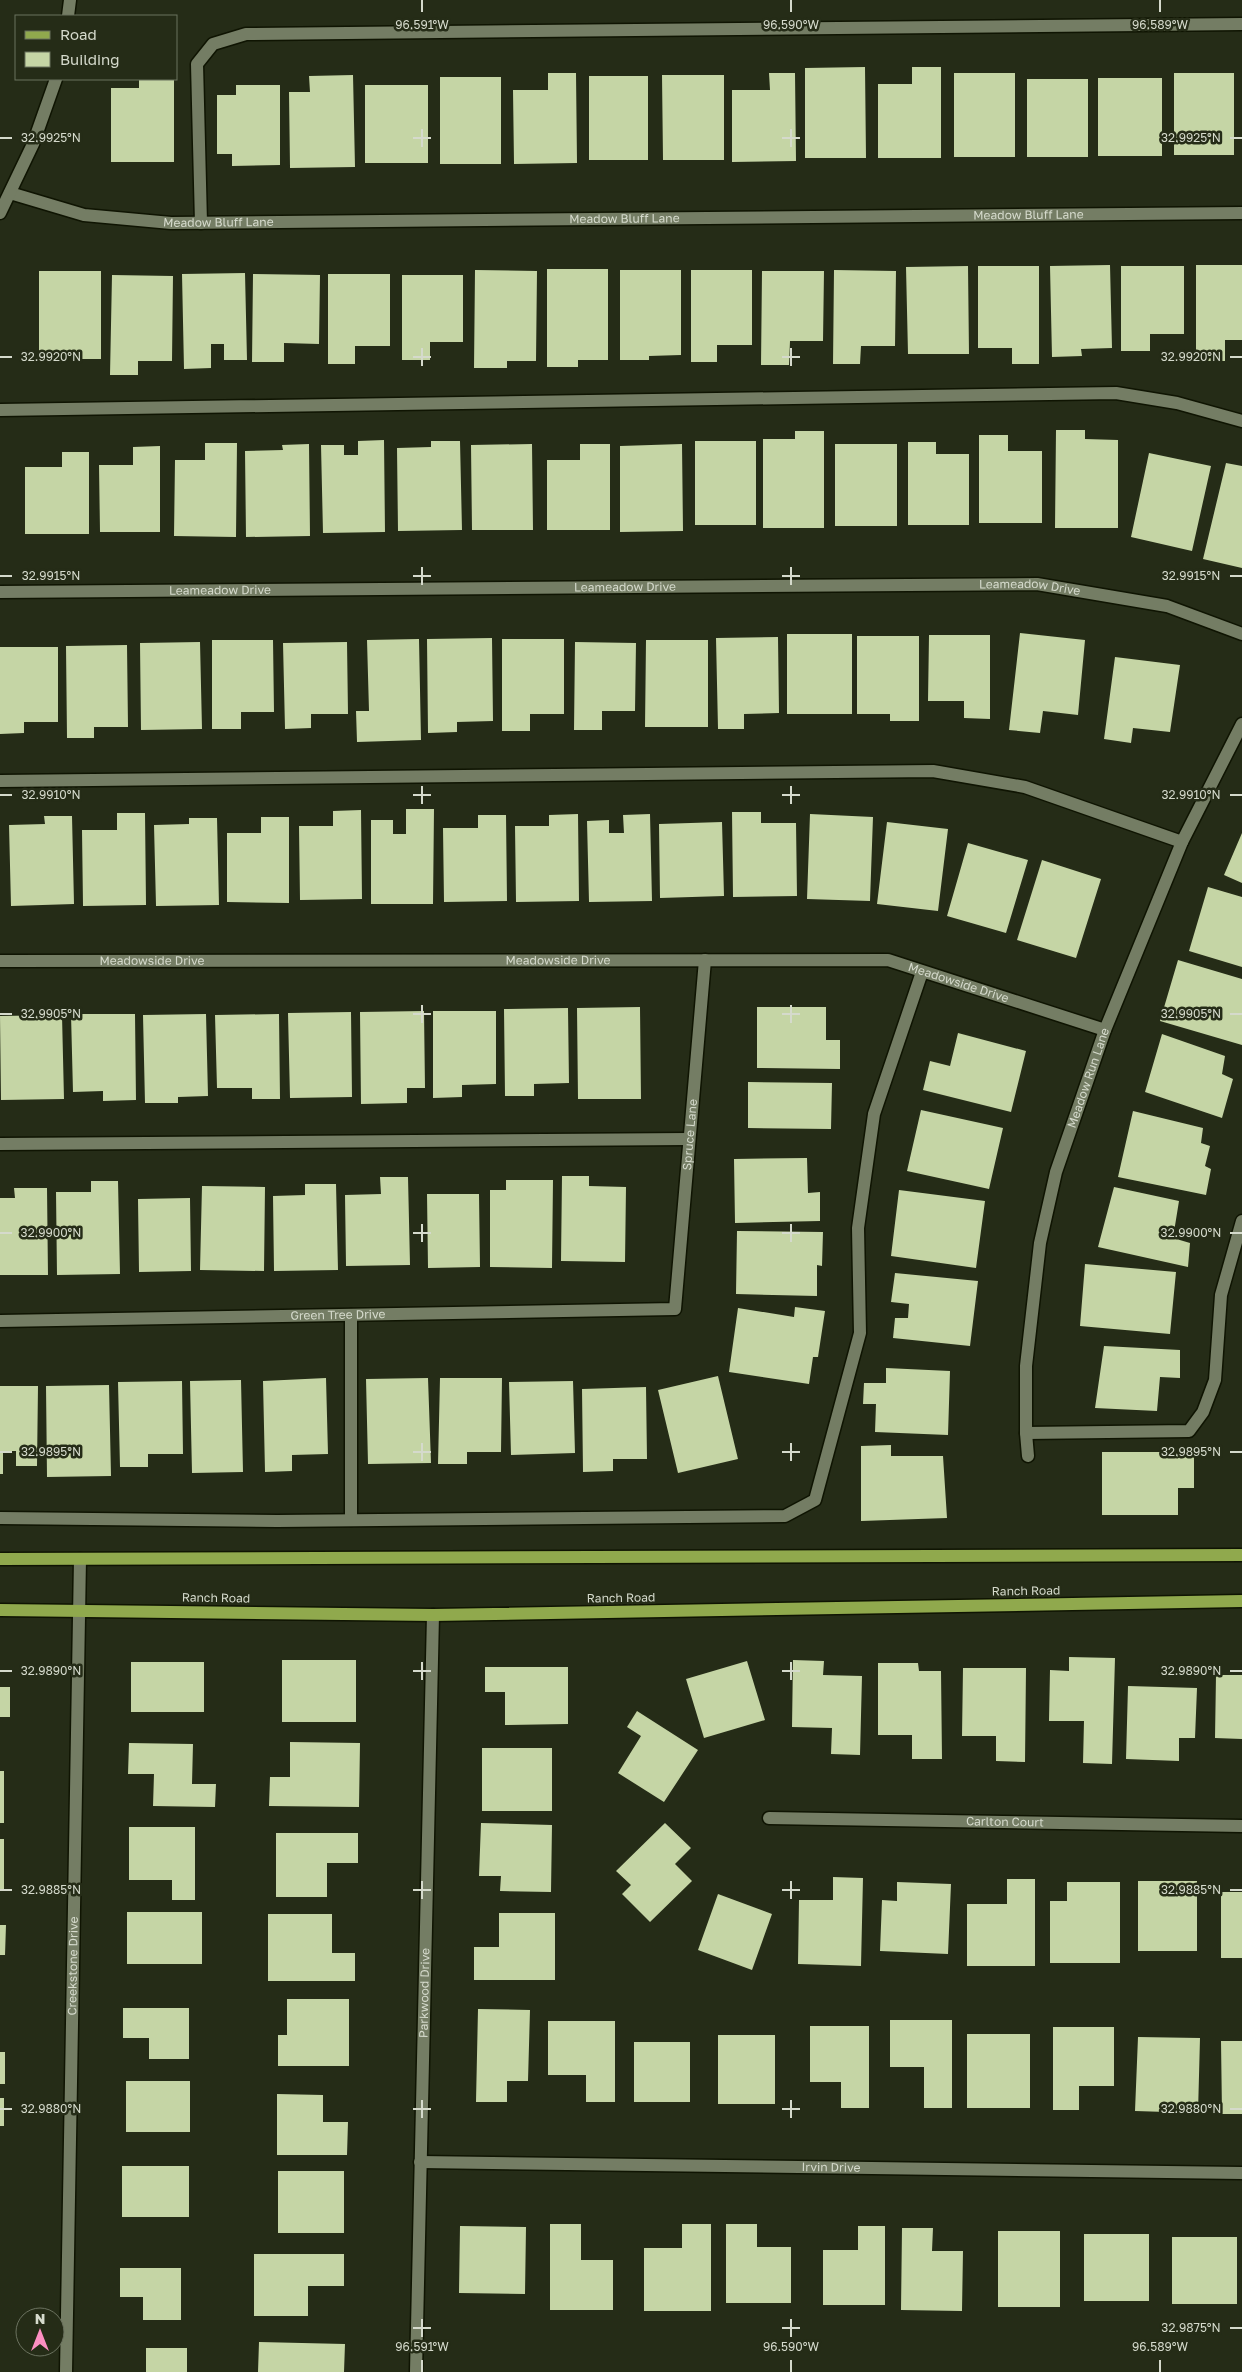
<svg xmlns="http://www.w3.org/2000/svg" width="1242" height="2372" font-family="'Golos Text',sans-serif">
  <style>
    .building { fill: #c5d5a5 }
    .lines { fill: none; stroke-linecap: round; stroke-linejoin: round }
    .minor-casing { stroke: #0f1402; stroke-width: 15 }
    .major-casing { stroke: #0f1402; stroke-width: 15 }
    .minor { stroke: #747d64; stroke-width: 12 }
    .major { stroke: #90a94d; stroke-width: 12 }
    .ticks { fill: none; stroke: #d5dacc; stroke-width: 2 }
    .labels { text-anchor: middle; stroke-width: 5; stroke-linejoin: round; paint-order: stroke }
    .street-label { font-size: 12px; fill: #d5dacc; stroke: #252c17 }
    .ticks-label { font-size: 12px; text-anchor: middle; fill: #d5dacc; stroke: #252c17; stroke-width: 5; stroke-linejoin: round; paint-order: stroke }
  </style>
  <rect width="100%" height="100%" fill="#252c17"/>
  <path class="building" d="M865,67L866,158H805V68Z
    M912,67H941V158H878V84H912Z
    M548,73H576L577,163L514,164L513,90H548Z
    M769,73H795L796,161L732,162V90H770Z
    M954,73H1015V157H954Z
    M1174,73H1234V155H1174Z
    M353,75L355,167L290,168L289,92H310L309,76Z
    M662,75H724V160H663Z
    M589,76H648V160H589Z
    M440,77H501V164H440Z
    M1098,78H1162V156H1098Z
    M139,79H174V162H111V88H139Z
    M1027,79H1088V157H1027Z
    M236,85H280V165L232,166V154H217V95H236Z
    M365,85H428V163H365Z
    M1110,265L1112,348L1081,349L1082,356L1052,357L1050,266Z
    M1196,265H1242V340H1225V361H1196Z
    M968,266L969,354H908L906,267Z
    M978,266H1039V364H1012V348H978Z
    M1121,266H1184V334H1150V351H1121Z
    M547,269H608V360H578V367H547Z
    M475,270L537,271L536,361H507V368H474Z
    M620,270H681V355L649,356V360H620Z
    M691,270H752V345H717V362H691Z
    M834,270L896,271L895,346H861L860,364H833Z
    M39,271H101V359H73V351H39Z
    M762,271H824L823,341H790L789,365H761Z
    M245,273L247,360H224V344H211V368L184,369L182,274Z
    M253,274L320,275L319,344L284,343V362H252Z
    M328,274H390V346H355V364H328Z
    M112,275L173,276L172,361H138V375H110Z
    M402,275H463V342H430V360H402Z
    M1056,430H1085V439L1118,440V528H1055Z
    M795,431H824V528H763V439H795Z
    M979,435H1008V451H1042V523H979Z
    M384,440L385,532L323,533L321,445H344V455H358V441Z
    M431,441H460L462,530L398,531L397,448L431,447Z
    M695,441H756V525H695Z
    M908,442H936V454H969V525H908Z
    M205,443H237L236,537L174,536L175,460H205Z
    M309,444L310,536L246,537L245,451L283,450L282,445Z
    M532,444L533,530H472L471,445Z
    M580,444H610V530H547V460H580Z
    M682,444L683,531L620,532V446Z
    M835,444H897V526H835Z
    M160,446V532H100L99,465H133V447Z
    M62,452H89V534H25V467H62Z
    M1149,453L1211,466L1192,551L1131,537Z
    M1226,463L1242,466V568L1203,559Z
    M1020,633L1085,640L1078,715L1043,711L1040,733L1009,730Z
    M787,634H852V714H787Z
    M929,635H990V719L964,718V701H928Z
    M857,636H919V721H890V714H857Z
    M778,637L779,713L744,714V729H718L716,638Z
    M492,638L493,721L457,722V732L428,733L427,639Z
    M419,639L421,740L357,742L356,711H369L367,640Z
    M502,639H564V714H530V731H502Z
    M212,640H273L274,712H241V729H212Z
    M646,640H708V727H645Z
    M200,642L202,729L141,730L140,643Z
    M347,642L348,714H311V728L285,729L283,643Z
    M575,642L636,643L635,711H602V730H574Z
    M127,645L128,727H94V738H67L66,646Z
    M0,647H58V722H24V733L0,734Z
    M1115,657L1180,665L1170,732L1133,728L1131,743L1104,739Z
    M406,809H434L433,904H371V820H393V834H406Z
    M361,810L362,899L300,900L299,826H333V811Z
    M732,812H761V823H796L797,896L733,897Z
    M117,813H145L146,905L83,906L82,830H117Z
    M578,814L579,901L516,902L515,826H549V815Z
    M650,814L652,901L589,902L587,821L609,820V833H624L623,815Z
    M810,814L873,817L870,901L807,899Z
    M478,815H506L507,901L444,902L443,828H478Z
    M44,816H72L74,904L11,906L9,825L45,824Z
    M261,817H289V903L227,902V833H261Z
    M189,818H217L219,905L156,906L154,825L189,824Z
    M722,822L724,896L660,898L659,824Z
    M887,822L948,829L938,911L877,904Z
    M1242,833V883L1224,875Z
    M968,843L1028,860L1006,933L947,916Z
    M1042,860L1101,879L1076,958L1017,940Z
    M1208,887L1242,897V967L1189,951Z
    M1178,960L1242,979V1045L1160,1021Z
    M640,1007L641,1099H578L577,1008Z
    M757,1007H826V1040H840V1069L757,1068Z
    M568,1008L569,1083L534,1084V1096H505L504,1009Z
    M424,1011L425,1088H407V1103L361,1104L360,1012Z
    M433,1011H496V1084L462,1085V1097L433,1098Z
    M351,1012L352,1097L290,1098L288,1013Z
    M71,1014H135L136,1100L103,1101V1091L73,1092Z
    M206,1014L208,1096L178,1097V1103H145L143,1015Z
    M279,1014L280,1099H252V1088H217L215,1015Z
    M62,1015L64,1099L1,1100L0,1016Z
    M958,1033L1026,1051L1011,1112L923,1090L930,1061L950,1066Z
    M1162,1034L1225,1056L1222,1074L1233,1079L1222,1118L1145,1092Z
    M748,1082L832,1083L831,1129L748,1128Z
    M921,1110L1003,1128L989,1189L907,1171Z
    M1133,1111L1203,1128L1201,1143L1210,1146L1205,1166L1211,1169L1206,1195L1118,1177Z
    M807,1158L808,1193L820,1192V1221L735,1223L734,1159Z
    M562,1176H589V1186L626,1187L625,1262L561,1261Z
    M380,1177H408L410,1265L346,1266L345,1195L381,1194Z
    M506,1180H553L552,1268L490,1267V1190H506Z
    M91,1181H118L120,1274L57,1275L56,1192H91Z
    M305,1184H336L338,1270L274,1271L273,1196L305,1195Z
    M202,1186L265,1187L264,1271L200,1270Z
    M1114,1187L1179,1201L1173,1238L1190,1243L1188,1267L1098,1247Z
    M14,1188H47L48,1275H0V1198H15Z
    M899,1190L985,1201L976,1268L891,1256Z
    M427,1194H479L480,1267L428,1268Z
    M190,1198L191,1271L139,1272L138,1199Z
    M737,1231L823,1232L822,1266L817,1265V1296L736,1294Z
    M1085,1264L1176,1272L1170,1334L1080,1326Z
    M895,1273L978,1281L970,1346L893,1338L895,1318H908L909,1304L891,1302Z
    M795,1307L825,1311L818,1357H813L809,1384L729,1372L738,1308L794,1317Z
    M1104,1346L1180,1350V1378L1160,1377L1157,1411L1095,1408Z
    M886,1368L950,1371L948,1435L875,1432L876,1404H863L864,1383H886Z
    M718,1376L738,1459L678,1473L658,1390Z
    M326,1378L328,1454L292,1455V1471L265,1472L263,1381Z
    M428,1378L431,1463L368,1464L366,1379Z
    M440,1378H502L501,1452H467V1464H438Z
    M241,1380L243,1472L192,1473L190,1381Z
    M182,1381L183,1454H148V1467H120L118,1382Z
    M573,1381L575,1453L511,1455L509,1382Z
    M109,1385L111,1476L47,1477L46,1386Z
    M0,1386H38L37,1466H16V1451H3V1474H0Z
    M646,1387L647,1459H613V1471L583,1472L582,1389Z
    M891,1445V1456H943L947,1518L861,1521V1446Z
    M1102,1452H1194V1488H1178V1515H1102Z
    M1069,1657L1115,1658L1112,1764L1083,1763L1084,1721H1049L1050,1670L1069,1671Z
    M282,1660H356V1722H282Z
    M793,1660L824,1661L823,1675L862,1676L860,1755L831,1754L832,1728L792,1727Z
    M747,1661L765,1720L704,1738L686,1679Z
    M131,1662H204V1712H131Z
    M878,1663H918L919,1671H941L942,1759H912V1735H878Z
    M485,1667H568V1724L505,1725V1692H485Z
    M963,1668H1026L1025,1762L996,1761V1736H962Z
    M1216,1675H1242V1739L1215,1738Z
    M1128,1686L1197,1688L1195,1738H1179V1761L1126,1759Z
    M0,1687H10V1717H0Z
    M637,1711L698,1750L664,1802L618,1773L641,1736L627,1727Z
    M290,1742L360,1743L359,1807L269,1806L270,1777H290Z
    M129,1743L193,1744L192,1784H216L215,1807L153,1806L154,1774H128Z
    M482,1748H552V1811H482Z
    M0,1771H4V1823H0Z
    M481,1823L552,1825L551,1892L500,1891L501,1876H479Z
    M665,1823L691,1848L675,1864L692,1881L650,1922L622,1894L631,1885L616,1871Z
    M129,1827H195V1900H172V1880H129Z
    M276,1833H358V1863H327V1897H276Z
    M0,1839H4V1889H0Z
    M833,1877L863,1878L861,1966L798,1964L799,1900H833Z
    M1007,1879H1035V1966H967V1904H1007Z
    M1138,1881H1197V1951H1138Z
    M897,1882L951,1884L948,1954L880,1951L882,1900L897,1901Z
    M1067,1882H1120V1963H1050V1901H1067Z
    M1221,1892H1242V1958H1221Z
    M718,1894L772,1914L752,1970L698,1950Z
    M127,1912H202V1964H127Z
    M499,1913H555V1980H474V1947H499Z
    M268,1914H332V1953H355V1981H268Z
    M0,1925H6L5,1955H0Z
    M287,1999H349V2066H278V2035H287Z
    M123,2008H189V2059H149V2038H123Z
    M478,2009L530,2010L528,2081H507V2102H476Z
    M890,2020H952V2108H924V2067H890Z
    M548,2021H615V2102H586V2075H548Z
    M810,2026H869V2108H841V2082H810Z
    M1053,2027H1114V2086H1079V2110H1053Z
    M967,2034H1030V2108H967Z
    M718,2035H775V2104H718Z
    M1138,2037L1200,2038L1198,2113L1135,2111Z
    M1221,2041H1242V2114H1222Z
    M634,2042H690V2102H634Z
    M0,2052H5V2084H0Z
    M126,2081H190V2132H126Z
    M277,2094L323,2095V2122H348L347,2155H277Z
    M0,2098H4V2126H0Z
    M122,2166H189V2217H122Z
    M278,2171H344V2233H278Z
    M550,2224H581V2260H613V2310H550Z
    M682,2224H711V2311H644V2248H682Z
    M726,2224H757V2247H791V2303H726Z
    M460,2226L526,2227L525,2294L459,2293Z
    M858,2226H885V2305H823V2250H858Z
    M902,2228H933L932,2251H963L962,2311L901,2310Z
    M998,2231H1060V2307H998Z
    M1084,2234H1149V2301H1084Z
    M1172,2237H1237V2304H1172Z
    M254,2254H344V2286H308V2316H254Z
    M120,2268H181V2320H143V2297H120Z
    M259,2342L345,2344L344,2372H258Z
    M146,2348H187V2372H146Z"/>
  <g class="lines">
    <defs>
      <g id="minor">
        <path d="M68,16L70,0"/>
        <path id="s1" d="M10,193L84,215L171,223L1242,213"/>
        <path d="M0,213L33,144L56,79"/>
        <path d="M201,223L197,64L213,44L246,34L1242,24"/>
        <path d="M0,410L1116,393L1177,403L1242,421"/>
        <path id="s2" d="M0,592L1037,584L1167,606L1242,634"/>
        <path d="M0,781L933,771L1025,787L1182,842"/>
        <path id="s3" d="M0,961L888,960L1105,1030"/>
        <path d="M0,1144L689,1139"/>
        <path d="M351,1315V1520"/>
        <path id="s4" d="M0,1321L675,1309L705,960"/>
        <path d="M1026,1433L1189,1431L1203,1412L1215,1380L1221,1295L1242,1221"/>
        <path id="s5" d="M1028,1456L1026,1433V1366L1040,1243L1056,1172L1105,1030L1182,842L1242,724"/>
        <path d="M0,1518L277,1521L785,1516L815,1500L860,1333L858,1228L874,1114L922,972"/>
        <path id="s6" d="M769,1818L1242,1826"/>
        <path id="s7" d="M420,2162L1242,2173"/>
        <path id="s8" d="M66,2372L80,1559"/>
        <path id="s9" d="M416,2372L433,1615"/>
      </g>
      <path id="major" d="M0,1559L1242,1555
        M0,1610L433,1615L1242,1601"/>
    </defs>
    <use href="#minor" class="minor-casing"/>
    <use href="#major" class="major-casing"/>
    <use href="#minor" class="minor"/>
    <use href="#major" class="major"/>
  </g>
  <path class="ticks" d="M422,0V12M791,0V12M1160,0V12M422,129V147M791,129V147M0,138H12M413,138H431M782,138H800M1230,138H1242M422,348V366M791,348V366M0,357H12M413,357H431M782,357H800M1230,357H1242M422,567V585M791,567V585M0,576H12M413,576H431M782,576H800M1230,576H1242M422,786V804M791,786V804M0,795H12M413,795H431M782,795H800M1230,795H1242M422,1005V1023M791,1005V1023M0,1014H12M413,1014H431M782,1014H800M1230,1014H1242M422,1224V1242M791,1224V1242M0,1233H12M413,1233H431M782,1233H800M1230,1233H1242M422,1443V1461M791,1443V1461M0,1452H12M413,1452H431M782,1452H800M1230,1452H1242M422,1662V1680M791,1662V1680M0,1671H12M413,1671H431M782,1671H800M1230,1671H1242M422,1881V1899M791,1881V1899M0,1890H12M413,1890H431M782,1890H800M1230,1890H1242M422,2100V2118M791,2100V2118M0,2109H12M413,2109H431M782,2109H800M1230,2109H1242M422,2319V2337M791,2319V2337M413,2328H431M782,2328H800M1230,2328H1242M422,2360V2372M791,2360V2372M1160,2360V2372"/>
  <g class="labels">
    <g class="street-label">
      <text dy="4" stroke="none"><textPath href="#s1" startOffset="1022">Meadow Bluff Lane</textPath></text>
      <text dy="4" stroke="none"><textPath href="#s1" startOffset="618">Meadow Bluff Lane</textPath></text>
      <text dy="4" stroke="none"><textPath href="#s1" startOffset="212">Meadow Bluff Lane</textPath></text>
      <text dy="4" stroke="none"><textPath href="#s2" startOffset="625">Leameadow Drive</textPath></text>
      <text dy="4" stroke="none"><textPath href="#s2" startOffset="1030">Leameadow Drive</textPath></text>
      <text dy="4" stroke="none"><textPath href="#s2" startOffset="220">Leameadow Drive</textPath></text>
      <text dy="4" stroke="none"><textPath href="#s3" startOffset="558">Meadowside Drive</textPath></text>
      <text dy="4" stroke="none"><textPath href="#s3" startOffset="152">Meadowside Drive</textPath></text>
      <text dy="4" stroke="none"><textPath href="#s3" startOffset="962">Meadowside Drive</textPath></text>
      <text dy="4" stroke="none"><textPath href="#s5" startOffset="386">Meadow Run Lane</textPath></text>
      <text dy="4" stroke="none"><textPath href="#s4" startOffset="850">Spruce Lane</textPath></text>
      <text dy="4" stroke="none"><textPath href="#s4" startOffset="338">Green Tree Drive</textPath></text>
      <text transform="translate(1026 1591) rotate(-1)" y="4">Ranch Road</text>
      <text transform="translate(216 1598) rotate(1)" y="4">Ranch Road</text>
      <text transform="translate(621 1598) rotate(-1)" y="4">Ranch Road</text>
      <text dy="4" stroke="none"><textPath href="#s6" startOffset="236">Carlton Court</textPath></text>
      <text dy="4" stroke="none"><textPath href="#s8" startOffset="406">Creekstone Drive</textPath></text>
      <text dy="4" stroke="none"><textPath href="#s9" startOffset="379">Parkwood Drive</textPath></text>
      <text dy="4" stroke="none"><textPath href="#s7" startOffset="411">Irvin Drive</textPath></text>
    </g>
  </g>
  <g class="ticks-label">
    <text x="422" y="29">96.591°W</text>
    <text x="791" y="29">96.590°W</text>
    <text x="1160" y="29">96.589°W</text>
    <text x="51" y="142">32.9925°N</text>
    <text x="1191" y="142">32.9925°N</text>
    <text x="51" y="361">32.9920°N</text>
    <text x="1191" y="361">32.9920°N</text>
    <text x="51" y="580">32.9915°N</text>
    <text x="1191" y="580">32.9915°N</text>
    <text x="51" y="799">32.9910°N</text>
    <text x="1191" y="799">32.9910°N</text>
    <text x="51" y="1018">32.9905°N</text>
    <text x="1191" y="1018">32.9905°N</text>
    <text x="51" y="1237">32.9900°N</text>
    <text x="1191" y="1237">32.9900°N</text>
    <text x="51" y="1456">32.9895°N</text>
    <text x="1191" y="1456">32.9895°N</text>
    <text x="51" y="1675">32.9890°N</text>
    <text x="1191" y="1675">32.9890°N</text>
    <text x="51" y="1894">32.9885°N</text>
    <text x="1191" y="1894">32.9885°N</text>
    <text x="51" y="2113">32.9880°N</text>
    <text x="1191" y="2113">32.9880°N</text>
    <text x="1191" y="2332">32.9875°N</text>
    <text x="422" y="2351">96.591°W</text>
    <text x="791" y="2351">96.590°W</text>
    <text x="1160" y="2351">96.589°W</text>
  </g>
  <rect x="15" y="15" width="162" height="65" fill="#252c17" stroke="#6b725f"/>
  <rect x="25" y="31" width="25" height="8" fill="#90a94d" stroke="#6b725f"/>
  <text x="60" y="40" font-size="15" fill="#d5dacc">Road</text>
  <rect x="25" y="52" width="25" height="15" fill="#c5d5a5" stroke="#6b725f"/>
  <text x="60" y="65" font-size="15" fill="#d5dacc">Building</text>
  <g transform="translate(40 2332)"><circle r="24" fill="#252c17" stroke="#6b725f"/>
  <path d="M0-4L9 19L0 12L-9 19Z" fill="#fc8fc2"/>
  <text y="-8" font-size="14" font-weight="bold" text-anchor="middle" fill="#d5dacc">N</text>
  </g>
</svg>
